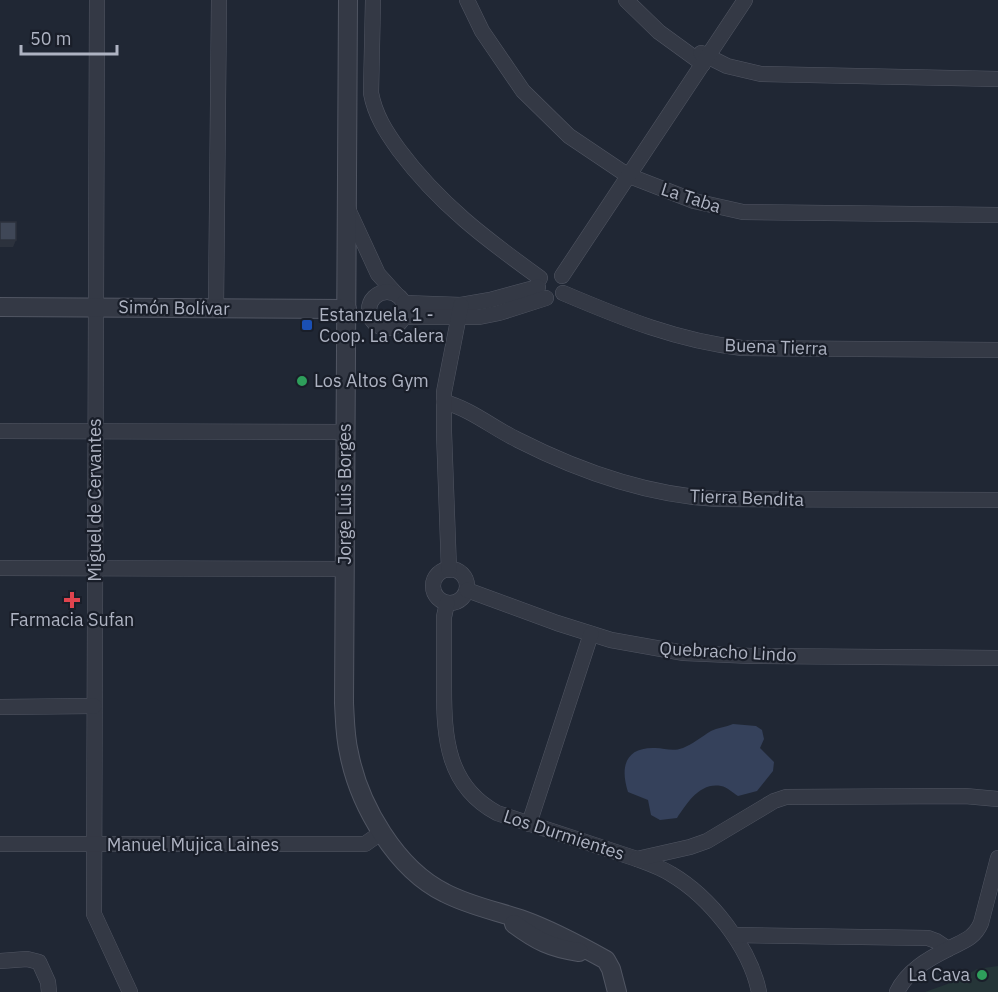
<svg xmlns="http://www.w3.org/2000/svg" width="998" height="992" font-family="'IBM Plex Sans',sans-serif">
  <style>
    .green { fill: #253538 }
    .water { fill: #35415b }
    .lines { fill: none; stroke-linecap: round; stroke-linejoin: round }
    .minor-casing { stroke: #515663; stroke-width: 16 }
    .tertiary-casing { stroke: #515663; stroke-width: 20 }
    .minor { stroke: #343945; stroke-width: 15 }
    .tertiary { stroke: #343945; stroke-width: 18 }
    .shaded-wall { fill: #2c323d }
    .building { fill: #3f4757; stroke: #2c323d; stroke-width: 1.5 }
    .transit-dot { fill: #1a4fb4; stroke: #191e29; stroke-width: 2 }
    .leisure-dot { fill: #2e9e5b; stroke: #191e29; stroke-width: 2 }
    .health-dot { fill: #e0444e; stroke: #191e29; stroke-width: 2 }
    .labels { text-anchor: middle; stroke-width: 4.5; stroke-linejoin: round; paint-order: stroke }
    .street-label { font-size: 18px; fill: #aeb3c2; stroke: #191e29 }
    .poi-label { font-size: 18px; fill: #aeb3c2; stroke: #191e29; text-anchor: start }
  </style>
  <rect width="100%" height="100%" fill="#202734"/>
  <!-- green -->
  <path class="green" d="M998,966V992H925L956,981L977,969Z"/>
  <!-- water -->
  <path class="water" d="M733,724L756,726L762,730L764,739L760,748L774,762L773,771L757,791L738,796C733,793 727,787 721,786C700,782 687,803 677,818L660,820L651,815L648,800L628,792C620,767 625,747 655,748C665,748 672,752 683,748C693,744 701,737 711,731C717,728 726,727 733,724Z"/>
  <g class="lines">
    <!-- minor casing -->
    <g class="minor-casing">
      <g id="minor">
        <path d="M97,0L94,914L130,992"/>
        <path d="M373,0L371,93C375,115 386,132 399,150C439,204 486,239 540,278"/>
        <path d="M467,0L482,31L523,91L569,136L627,175L694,201L743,212L998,215"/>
        <path d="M626,0L659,32L703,64"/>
        <path d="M701,53L727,66L761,74L998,79"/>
        <path d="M348,209L378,274L396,294"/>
        <path d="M562,276L745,0"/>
        <circle cx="387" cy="310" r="18"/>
        <path d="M563,293C622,318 678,341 742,348L998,350"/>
        <path d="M404,303L461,305L490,300L538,287"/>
        <path d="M216,309L219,0"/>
        <path d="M404,317H479L499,313L546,298"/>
        <path d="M444,402C471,409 493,428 518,440C579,471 648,495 717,499L998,500"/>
        <path d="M0,431L345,432"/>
        <path d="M0,568L345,569"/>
        <circle cx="450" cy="586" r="17"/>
        <path d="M449,570L444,432V392L461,305"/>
        <path d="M467,590L557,623L611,640L684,653L752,656L998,658"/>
        <path d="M447,603L444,617C444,640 444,664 444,687C444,738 447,786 497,813L637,859C648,863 660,867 671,874C710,897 750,947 759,992"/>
        <path d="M0,707L94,706"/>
        <path d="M529,824L591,634"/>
        <path d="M0,844H365L382,832"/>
        <path d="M637,859L690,847L707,841L774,801L786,797L965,796L998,799"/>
        <path d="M734,935L928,938L936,941L948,949"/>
        <path d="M0,961L27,959L39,962L48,982L49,992"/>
        <path d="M897,992C907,971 928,959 948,949C963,941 974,939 981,923L998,858"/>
      </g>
    </g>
    <!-- tertiary casing -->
    <g class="tertiary-casing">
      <g id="tertiary">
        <path d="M348,0L344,703C345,720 345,737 349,753C359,805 396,869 445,893C470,906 497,911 523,920C551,930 579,945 606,960L611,969L617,992"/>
        <path d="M0,307L347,309"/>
        <path d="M514,924C537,941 551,948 579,952"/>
      </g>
    </g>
    <!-- minor -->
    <use href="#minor" class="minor"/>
    <!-- tertiary -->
    <use href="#tertiary" class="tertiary"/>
  </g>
  <!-- shaded-wall -->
  <path class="shaded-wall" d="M0,240H16L13,247H0Z"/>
  <!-- building -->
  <rect class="building" x="0" y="222" width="16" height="18"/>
  <!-- markers -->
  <rect class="transit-dot" x="301" y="319" width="12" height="12" rx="3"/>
  <g class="leisure-dot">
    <circle cx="302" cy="381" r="6"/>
    <circle cx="982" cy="975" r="6"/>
  </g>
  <path class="health-dot" d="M69 591h6v6h6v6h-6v6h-6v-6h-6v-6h6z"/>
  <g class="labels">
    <!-- street labels -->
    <g class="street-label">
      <text transform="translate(691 198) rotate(18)" y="6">La Taba</text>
      <text transform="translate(174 308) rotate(1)" y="6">Simón Bolívar</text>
      <text transform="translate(776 347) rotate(2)" y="6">Buena Tierra</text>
      <text transform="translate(345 494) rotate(-90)" y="6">Jorge Luis Borges</text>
      <text transform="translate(747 498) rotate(2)" y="6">Tierra Bendita</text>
      <text transform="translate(95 500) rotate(-90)" y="6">Miguel de Cervantes</text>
      <text transform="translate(728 652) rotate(3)" y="6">Quebracho Lindo</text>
      <text transform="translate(564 835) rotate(18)" y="6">Los Durmientes</text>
      <text x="193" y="851">Manuel Mujica Laines</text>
    </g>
    <!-- poi labels -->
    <g class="poi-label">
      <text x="319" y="321">Estanzuela 1 -<tspan x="319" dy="21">Coop. La Calera</tspan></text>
      <text x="314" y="387">Los Altos Gym</text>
      <text x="72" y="626" text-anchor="middle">Farmacia Sufan</text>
      <text x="970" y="981" text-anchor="end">La Cava</text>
    </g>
  </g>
  <!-- scale -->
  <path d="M21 45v9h96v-9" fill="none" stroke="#aeb3c2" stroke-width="3"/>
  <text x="30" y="45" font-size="18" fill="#aeb3c2" stroke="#191e29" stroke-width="4.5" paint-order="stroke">50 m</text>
</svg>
